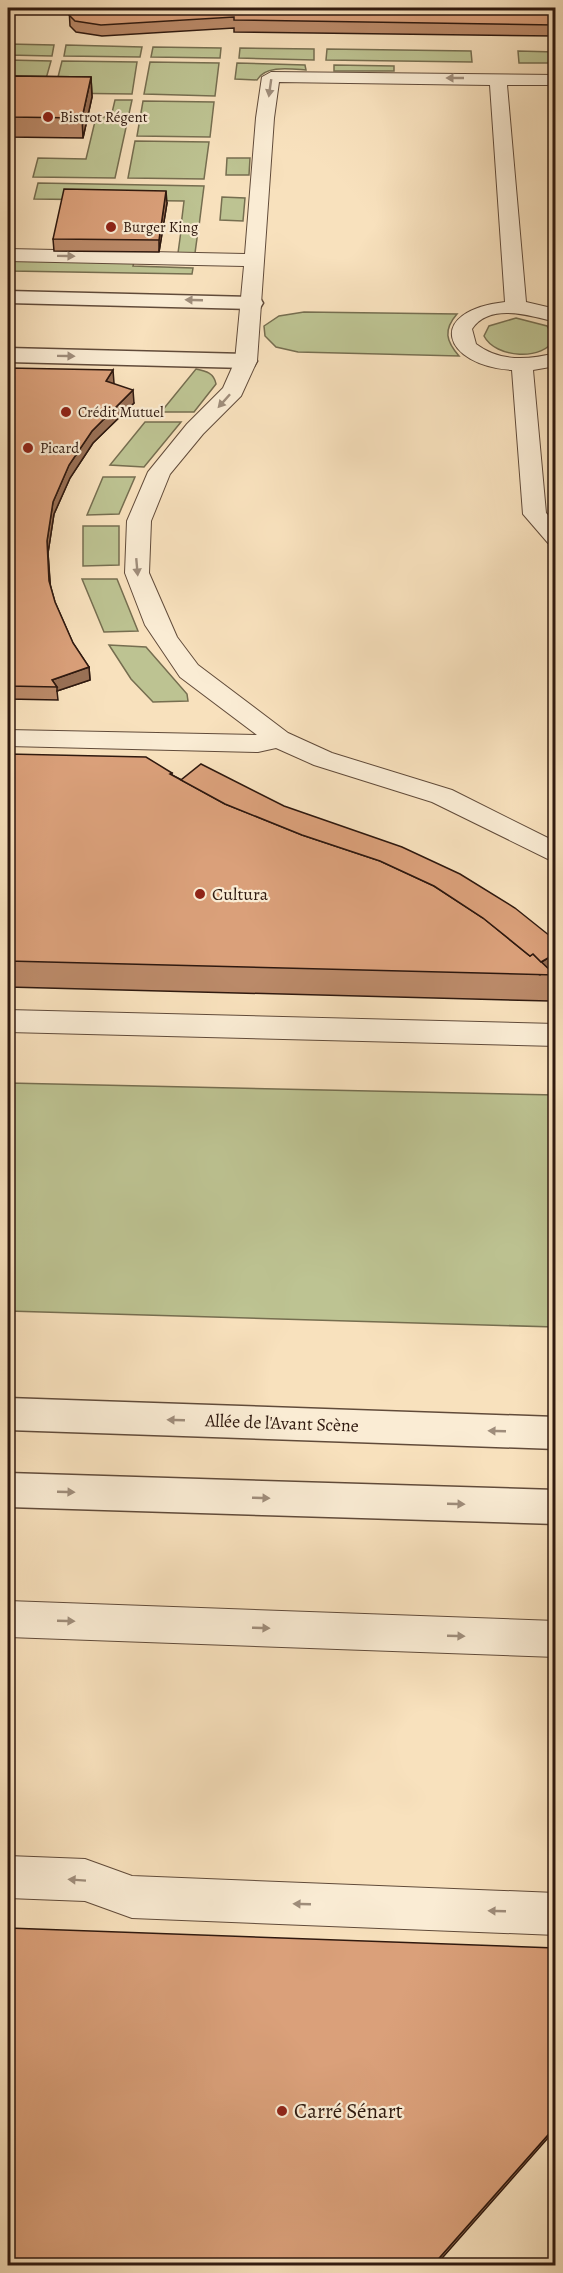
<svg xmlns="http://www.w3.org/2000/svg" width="563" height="2273" font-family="Alegreya,serif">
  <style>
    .green { fill: #bdc392; stroke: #766e50; stroke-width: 1.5 }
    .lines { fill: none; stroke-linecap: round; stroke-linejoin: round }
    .service-casing { stroke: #614b3a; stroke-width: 2 }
    .minor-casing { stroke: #614b3a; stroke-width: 3 }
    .tertiary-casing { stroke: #614b3a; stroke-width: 3 }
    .service { fill: #faecd4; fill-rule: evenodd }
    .minor { fill: #faecd4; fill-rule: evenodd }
    .tertiary { fill: #faecd4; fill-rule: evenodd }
    .wall { fill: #bb8a69; stroke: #2f190f; stroke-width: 1.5 }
    .shaded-wall { fill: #997055; stroke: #2f190f; stroke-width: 1.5 }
    .building { fill: #daa07a; stroke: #2f190f; stroke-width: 1.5 }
    .oneway { fill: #9f8d7b }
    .poi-dot { fill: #8f2418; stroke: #faecd4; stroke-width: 2 }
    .labels { text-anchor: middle; stroke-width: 4.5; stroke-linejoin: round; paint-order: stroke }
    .far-poi-label { font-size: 15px; fill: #2f190f; stroke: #faecd4; text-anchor: start }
    .poi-label { font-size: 18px; fill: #2f190f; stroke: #faecd4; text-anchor: start }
    .street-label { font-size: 18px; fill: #2f190f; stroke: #faecd4 }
    .near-poi-label { font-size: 21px; fill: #2f190f; stroke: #faecd4; text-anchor: start }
  </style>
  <rect width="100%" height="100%" fill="#f8e1bd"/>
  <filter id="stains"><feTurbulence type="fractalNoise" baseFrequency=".00333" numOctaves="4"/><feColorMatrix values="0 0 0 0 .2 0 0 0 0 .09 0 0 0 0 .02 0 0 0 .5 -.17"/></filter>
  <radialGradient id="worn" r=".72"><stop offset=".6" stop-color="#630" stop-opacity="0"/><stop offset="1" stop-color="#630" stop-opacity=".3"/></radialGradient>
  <!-- green -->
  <g class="green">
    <path d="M8,44L54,45L52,56L8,55Z"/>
    <path d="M66,45L142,47L140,57L64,56Z"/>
    <path d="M153,47L221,48L220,58L151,57Z"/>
    <path d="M240,48L314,49V60L239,58Z"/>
    <path d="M327,49L471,51L472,62L326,60Z"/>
    <path d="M518,51L555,52V63H519Z"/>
    <path d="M8,60L51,61L42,93L8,92Z"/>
    <path d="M62,61L137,62L132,94L54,93Z"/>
    <path d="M150,62L219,63L215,96L144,94Z"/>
    <path d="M237,63L305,65L306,70C291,69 265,65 257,80L235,79Z"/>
    <path d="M334,65L394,66V71H334Z"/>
    <path d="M115,100H132L115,178L33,177L38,158L86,159L96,117H111Z"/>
    <path d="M143,101L214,102L210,137L137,136Z"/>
    <path d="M135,141L209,142L204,179L128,178Z"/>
    <path d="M227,158H250L249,175H226Z"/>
    <path d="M38,183L204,186L199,226H181L184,201L34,199Z"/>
    <path d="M222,197L245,198L243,221L220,220Z"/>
    <path d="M181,231H198L195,253H178Z"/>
    <path d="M12,259L134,262L133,266L193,268L192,274L10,271Z"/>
    <path d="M304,312L457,314C443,330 446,341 459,356L298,352L276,347L265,336L264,326L279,316Z"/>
    <path d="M516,318L547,326L555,338C544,362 495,358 484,336L489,326Z"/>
    <path d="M196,369C206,371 214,373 216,384L194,412H161Z"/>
    <path d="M145,422H181L144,467L110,465Z"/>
    <path d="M103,477H135L119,514L87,515Z"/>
    <path d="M83,526H119V565L83,566Z"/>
    <path d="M82,579H117L138,631L104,632Z"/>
    <path d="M109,645L146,647L187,694L188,701L153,702L131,679Z"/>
    <path d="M8,1083L555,1095V1327L8,1311Z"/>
  </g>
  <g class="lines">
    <!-- service casing -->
    <g class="service-casing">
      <g id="service">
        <path d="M271,72L556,75V85H507L526,302L556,309V322C531,316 490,302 472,329L476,344C500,362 528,360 556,353V366L533,370L546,513L556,523V545L548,543L523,514L512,370C442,365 425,311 505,302L490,85L279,82L274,118L257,361L241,396L203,434L170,474L151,521L149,573L177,637L198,665L288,733L332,753L452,790L556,842V863L432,802L314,765L276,748L258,752L8,746V730L257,735L180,677L145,625L125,573L127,521L148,472L187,424L223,388L235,361L244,266L8,261V249L245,254L256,118L262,77Z"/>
        <path d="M8,1010L556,1024V1046L8,1032Z"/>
        <path d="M8,1601L556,1621V1657L8,1637Z"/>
        <path d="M8,1856L85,1859L132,1876L556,1893V1935L132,1918L85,1901L8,1898Z"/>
      </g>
    </g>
    <!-- minor casing -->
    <g class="minor-casing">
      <g id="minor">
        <path d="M8,291L252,297L260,298L263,303L260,308L252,309L8,303Z"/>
        <path d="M8,348L246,354L254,356L257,361L254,366L246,368L8,362Z"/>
      </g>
    </g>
    <!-- tertiary casing -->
    <g class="tertiary-casing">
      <g id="tertiary">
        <path d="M8,1398L556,1417V1449L8,1430Z"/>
        <path d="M8,1473L556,1490V1524L8,1507Z"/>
      </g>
    </g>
    <!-- service -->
    <use href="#service" class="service"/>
    <!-- minor -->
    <use href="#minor" class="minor"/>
    <!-- tertiary -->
    <use href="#tertiary" class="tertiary"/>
  </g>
  <!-- wall -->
  <g class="wall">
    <path d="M69,8H555V36L234,32V28L102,36L76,32L70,26Z"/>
    <path d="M8,76L91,77L92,97L83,138L8,137Z"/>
    <path d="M167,203L159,252L54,251L53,239Z"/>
    <path d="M8,368L114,383H113L134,403L93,443L70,478L54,514L48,553L50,584L55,602L73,643L89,667L90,680L57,691L58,700L8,699Z"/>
    <path d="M8,754L172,773V775L549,969L555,975L550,1001L8,987Z"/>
  </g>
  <!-- shaded-wall -->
  <g class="shaded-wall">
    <path d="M91,77L92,97L83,138L82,118Z"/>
    <path d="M166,191L167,203L159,252V240Z"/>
    <path d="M113,370L114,383L107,393L106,381Z"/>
    <path d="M133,390L134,403L93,443L70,478L54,514L48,553L51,594L47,541L53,502L69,465L92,431Z"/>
    <path d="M89,667L90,680L57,691V687L52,680Z"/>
    <path d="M555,954V965L540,975L528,970Z"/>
    <path d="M555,2127V2130L436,2265H433Z"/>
  </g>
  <!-- building -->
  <g class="building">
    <path d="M69,8H555V25L234,20V17L101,25L75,21L69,15Z"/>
    <path d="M8,76L91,77L82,118L8,117Z"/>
    <path d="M64,189L166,191L159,240L53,239Z"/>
    <path d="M8,368L113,370L106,381L133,390L92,431L69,465L53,502L47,541L49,581L55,602L73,643L89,667L52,680L57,687L8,686Z"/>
    <path d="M8,754L146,757L172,773L170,774L225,804L302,835L380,861L434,886L483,918L530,956L533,954L555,975L8,961Z"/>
    <path d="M201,764L284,806L402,847L460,874L515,908L555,940V954L541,962L533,954L530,956L483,918L434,886L380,861L302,835L225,804L181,780Z"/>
    <path d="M8,1928L555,1948V2127L433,2265H8Z"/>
  </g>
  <!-- one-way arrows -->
  <defs><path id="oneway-solid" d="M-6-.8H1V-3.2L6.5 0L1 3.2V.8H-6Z" transform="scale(1.5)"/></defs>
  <g class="oneway">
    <use href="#oneway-solid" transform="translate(455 78) rotate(-180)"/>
    <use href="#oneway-solid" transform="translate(270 88) rotate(98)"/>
    <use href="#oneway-solid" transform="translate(66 256) rotate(1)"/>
    <use href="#oneway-solid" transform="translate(194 300) rotate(-178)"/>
    <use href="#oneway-solid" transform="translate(66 356) rotate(1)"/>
    <use href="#oneway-solid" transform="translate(224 401) rotate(132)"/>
    <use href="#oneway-solid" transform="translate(137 567) rotate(85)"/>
    <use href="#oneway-solid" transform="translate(176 1420) rotate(-178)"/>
    <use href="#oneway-solid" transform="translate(497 1431) rotate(-178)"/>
    <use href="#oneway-solid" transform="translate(66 1492) rotate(2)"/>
    <use href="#oneway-solid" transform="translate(261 1498) rotate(2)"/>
    <use href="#oneway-solid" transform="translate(456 1504) rotate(2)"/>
    <use href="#oneway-solid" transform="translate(66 1621) rotate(2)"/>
    <use href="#oneway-solid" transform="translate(261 1628) rotate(2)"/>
    <use href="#oneway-solid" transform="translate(456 1636) rotate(2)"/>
    <use href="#oneway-solid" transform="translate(77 1880) rotate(-176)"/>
    <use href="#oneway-solid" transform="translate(302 1904) rotate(-178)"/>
    <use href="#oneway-solid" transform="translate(497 1911) rotate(-178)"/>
  </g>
  <!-- markers -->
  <g class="poi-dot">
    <circle cx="48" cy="117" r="6"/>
    <circle cx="111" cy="227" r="6"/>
    <circle cx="66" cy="412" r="6"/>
    <circle cx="28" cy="448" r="6"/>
    <circle cx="200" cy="894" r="6"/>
    <circle cx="282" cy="2111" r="6"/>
  </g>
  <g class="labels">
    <!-- far-poi labels -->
    <g class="far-poi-label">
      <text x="60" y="122">Bistrot Régent</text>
      <text x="123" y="232">Burger King</text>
      <text x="78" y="417">Crédit Mutuel</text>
      <text x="40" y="453">Picard</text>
    </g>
    <!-- poi labels -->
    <g class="poi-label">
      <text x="212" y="900">Cultura</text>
    </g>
    <!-- street labels -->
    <g class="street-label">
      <text transform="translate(282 1423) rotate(2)" y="6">Allée de l'Avant Scène</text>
    </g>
    <!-- near-poi labels -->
    <g class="near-poi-label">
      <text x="294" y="2118">Carré Sénart</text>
    </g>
  </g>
  <!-- margin -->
  <rect width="563" height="2273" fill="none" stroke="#f8e1bd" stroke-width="30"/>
  <rect x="9" y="9" width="545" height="2255" fill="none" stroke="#2f190f" stroke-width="3"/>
  <rect x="15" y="15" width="533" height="2243" fill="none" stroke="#2f190f" stroke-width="1.5"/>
  <rect width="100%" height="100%" filter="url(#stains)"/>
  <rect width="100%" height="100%" fill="url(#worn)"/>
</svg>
